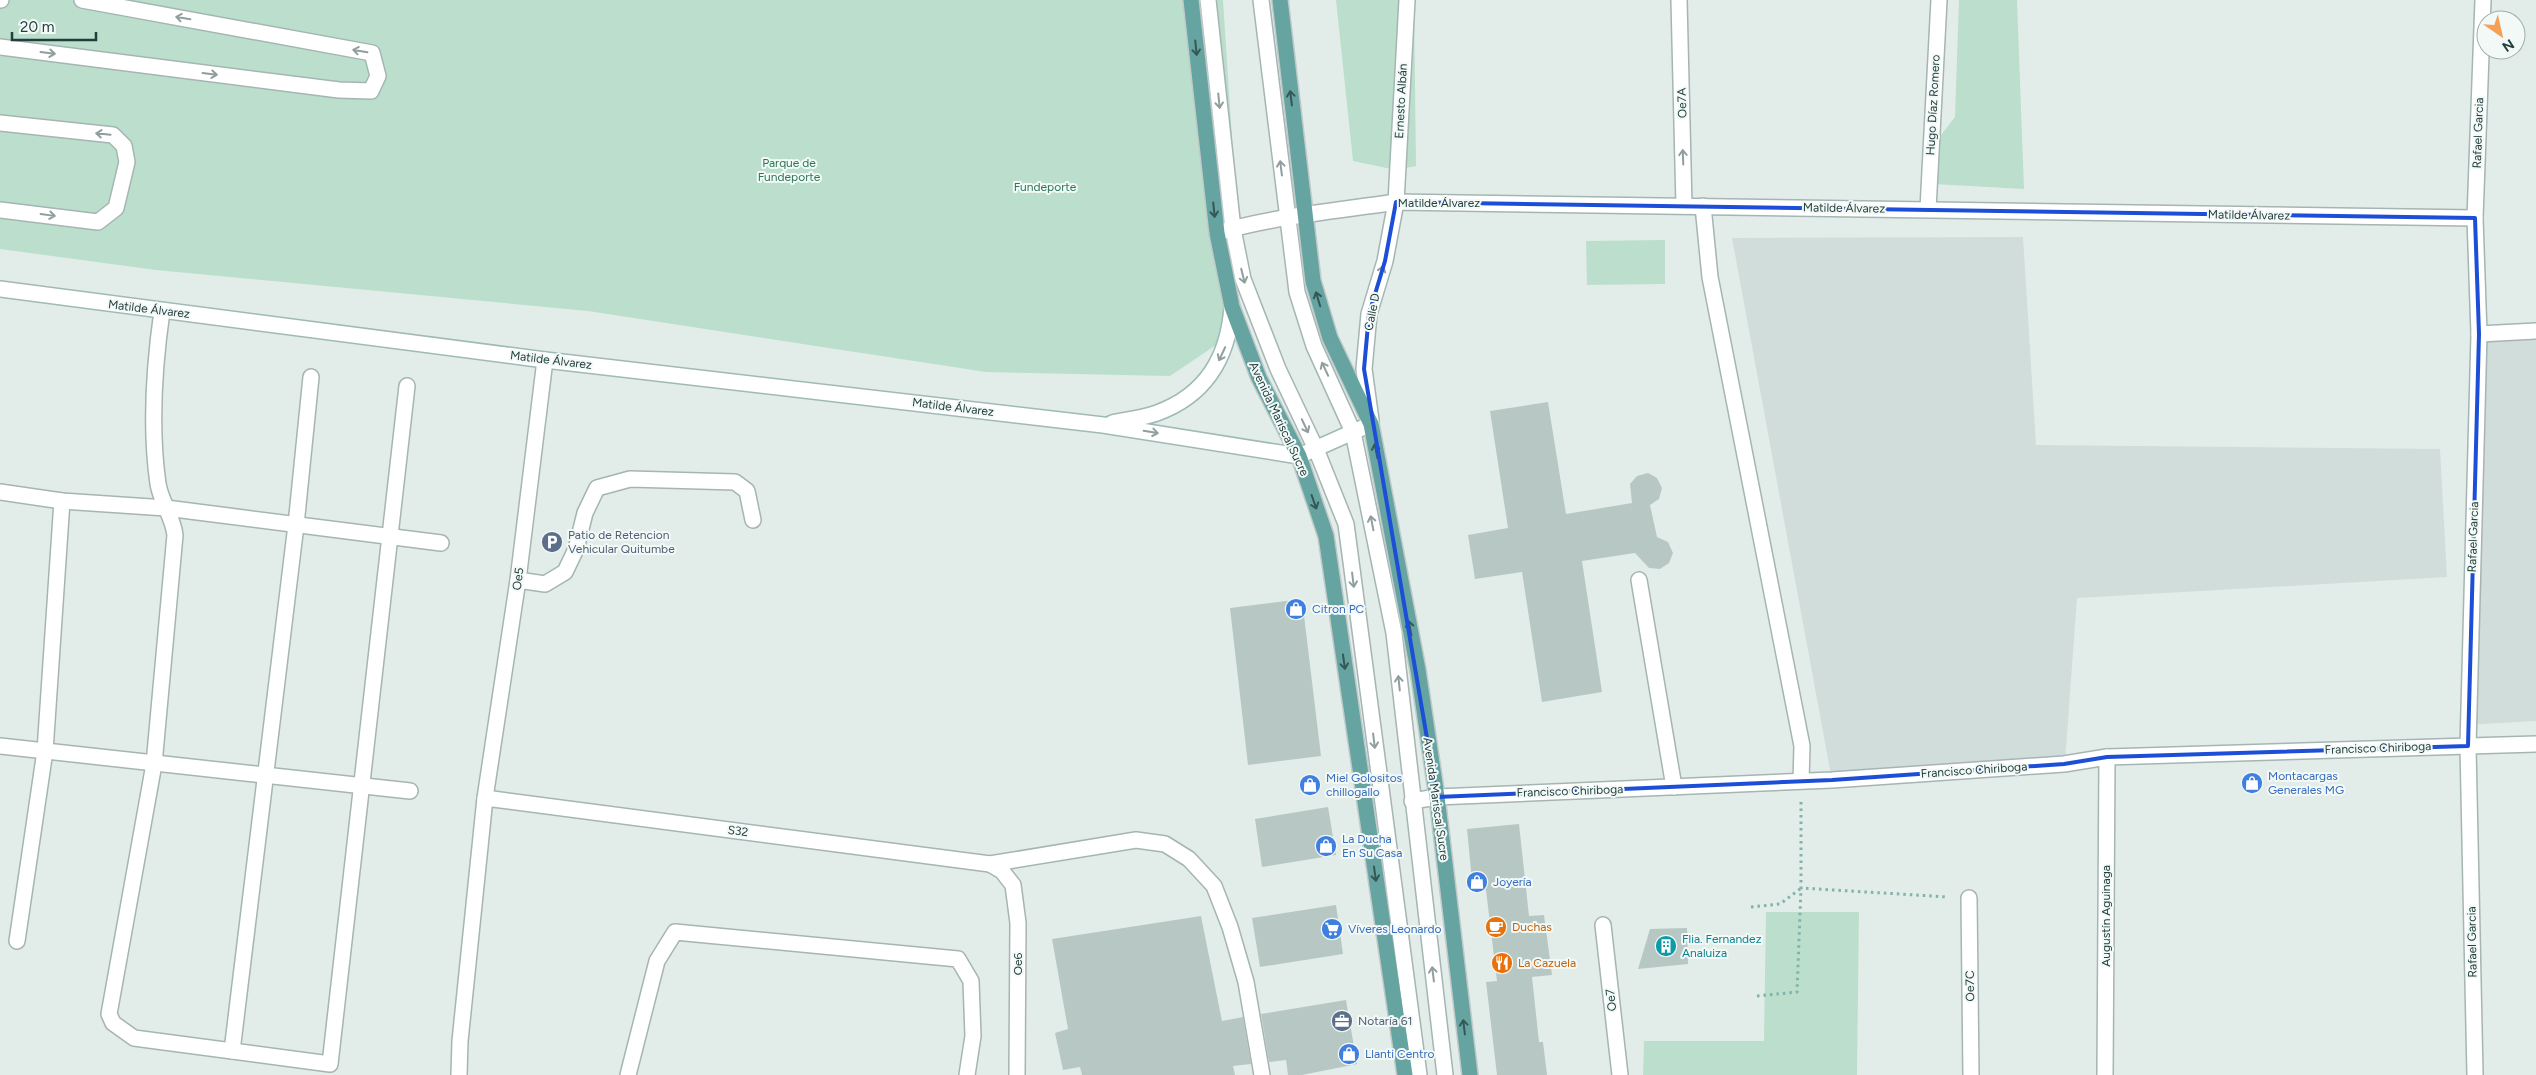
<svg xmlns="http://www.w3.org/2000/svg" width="2536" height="1075" font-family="Figtree,sans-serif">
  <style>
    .built { fill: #d0ddda }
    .green { fill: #bbdfcc }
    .building { fill: #b7c8c4 }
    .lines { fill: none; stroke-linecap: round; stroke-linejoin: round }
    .lane-casing { stroke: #a5b5b3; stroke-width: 18 }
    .street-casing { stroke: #a5b5b3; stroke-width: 18 }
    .secondary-casing { stroke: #a0b9b5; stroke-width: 18 }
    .primary-casing { stroke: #c1c9c9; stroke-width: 18 }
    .path { stroke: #82b2ac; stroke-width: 3; stroke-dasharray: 2.5 4; stroke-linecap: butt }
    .lane { stroke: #fff; stroke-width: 15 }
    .street { stroke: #fff; stroke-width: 15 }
    .secondary { stroke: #fff; stroke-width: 15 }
    .primary { stroke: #65a4a1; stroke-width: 15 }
    .oneway { stroke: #909f9e }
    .oneway2 { stroke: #335856 }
    .marked { fill: none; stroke: #1d4ed8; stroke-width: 4; stroke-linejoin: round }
    .labels { text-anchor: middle; stroke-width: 4; stroke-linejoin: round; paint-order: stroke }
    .street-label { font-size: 12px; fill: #223f3d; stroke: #f3f9f7 }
    .park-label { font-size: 12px; fill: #2a7758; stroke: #f3f9f7 }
    .service-label { font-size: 12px; fill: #4e5e75; stroke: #f3f9f7; text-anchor: start }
    .shop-label { font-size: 12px; fill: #366cbe; stroke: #f3f9f7; text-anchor: start }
    .food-label { font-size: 12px; fill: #c56008; stroke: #f3f9f7; text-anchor: start }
    .culture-label { font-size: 12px; fill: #0d838f; stroke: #f3f9f7; text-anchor: start }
  </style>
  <rect width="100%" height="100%" fill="#e2edea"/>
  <!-- built -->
  <g class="built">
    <path d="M2023,237L2036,445L2440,449L2447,577L2077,598L2065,761L1831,775L1732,238Z"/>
    <path d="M2536,340V721L2465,725L2471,342Z"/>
  </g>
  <!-- green -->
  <g class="green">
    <path d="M0,0H1223L1234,169L1230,289L1216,345L1170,376L986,372L588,311L156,270L0,249Z"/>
    <path d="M1336,0H1414L1416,166L1396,170L1353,161Z"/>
    <path d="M1959,0H2017L2024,189L1933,184L1935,143L1955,117Z"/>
    <path d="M1665,240V284L1587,285L1586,241Z"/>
    <path d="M1766,912H1859L1857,1075H1643L1644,1041H1764Z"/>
  </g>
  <!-- building -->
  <g class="building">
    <path d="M1548,402L1566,514L1632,503L1630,484L1637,476L1648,473L1657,478L1662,488L1659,499L1650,505L1657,537L1668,542L1673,553L1669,563L1660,569L1649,568L1635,553L1582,561L1602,692L1542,702L1522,572L1475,579L1468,535L1508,528L1490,411Z"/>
    <path d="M1302,599L1321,756L1248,765L1230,608Z"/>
    <path d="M1328,807L1336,855L1262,867L1255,819Z"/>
    <path d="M1519,824L1529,916L1544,915L1552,975L1532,977L1539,1042H1543L1547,1075H1497L1486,982L1497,981L1486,890L1473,891L1467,829Z"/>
    <path d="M1336,905L1343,954L1260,967L1252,918Z"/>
    <path d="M1201,916L1222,1021L1243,1017L1251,1064L1233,1066L1235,1075H1082L1080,1067L1063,1070L1055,1033L1068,1029L1052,939Z"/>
    <path d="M1687,928L1688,964L1638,969L1650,929Z"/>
    <path d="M1346,1000L1357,1064L1302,1075H1288L1286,1060L1269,1062L1261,1014Z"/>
  </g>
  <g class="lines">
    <!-- lane casing -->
    <g class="lane-casing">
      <g id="lane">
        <path d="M0,0H1"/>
        <path d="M1208,0L1233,229L1243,279L1278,369L1316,449L1346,524L1419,1075"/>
        <path d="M1261,0L1297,292L1314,346L1353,432L1394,633L1445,1075"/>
        <path d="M0,47L339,90L371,91L378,76L372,53L82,0"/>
        <path d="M0,123L113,135L124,146L127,162L116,208L98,222L0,210"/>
        <path d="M1703,206L1710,277L1802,746L1801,781"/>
        <path d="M162,311C154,367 150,428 158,484C161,502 173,517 175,535L154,764L109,1014L113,1023L134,1038L330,1064L407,386"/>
        <path d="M0,492L62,501L166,508L441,543"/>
        <path d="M518,580L545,584L565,572L576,549L585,513L597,488L630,479L735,482L747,491L753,520"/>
        <path d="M0,746L410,791"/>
        <path d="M485,798L990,864L1136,840L1165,844L1189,859L1214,886L1230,927L1246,982L1262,1075"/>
        <path d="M1412,801L1437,797"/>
        <path d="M990,864L1002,871L1013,885L1018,923L1017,1075"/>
        <path d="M17,941L45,751L62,501"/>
        <path d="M232,1051L296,525L311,377"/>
        <path d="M459,1075L460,1041L485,798L518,580L545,360"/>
        <path d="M628,1075L657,961L675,932L958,959L971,981L973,1036L967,1075"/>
      </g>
    </g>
    <!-- street casing -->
    <g class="street-casing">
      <g id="street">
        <path d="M1679,0L1684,206"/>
        <path d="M1928,209L1939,0"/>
        <path d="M1217,233C1275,216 1336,211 1396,202L2475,218"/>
        <path d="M2479,334L2536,331"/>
        <path d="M1371,420L1364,369L1369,314L1385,261L1396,202L1407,0"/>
        <path d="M1639,580L1674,787"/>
        <path d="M1437,797L1832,780L2064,764L2107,757L2536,744"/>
        <path d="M1969,898L1971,1075"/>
        <path d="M1603,925L1620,1075"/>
        <path d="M2105,1075L2107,757"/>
        <path d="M2475,1075L2468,746L2479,334L2475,218L2483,0"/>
      </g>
    </g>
    <!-- secondary casing -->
    <g class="secondary-casing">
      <g id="secondary">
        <path d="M0,289L545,360L1103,425L1299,456L1371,424"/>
        <path d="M1112,423C1126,420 1143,418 1157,413C1206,395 1228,358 1232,307"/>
      </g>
    </g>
    <!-- primary casing -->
    <g class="primary-casing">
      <g id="primary">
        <path d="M1191,0L1217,233L1232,307L1259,378L1299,456L1326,536L1405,1075"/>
        <path d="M1280,0L1313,281L1330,338L1371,424L1418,670L1437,797L1470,1075"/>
      </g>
    </g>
    <!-- path -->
    <g class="path">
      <path d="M1801,802V888L1948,897"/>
      <path d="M1751,907L1780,904L1800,889"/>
      <path d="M1757,996L1797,992L1801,888"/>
    </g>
    <!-- lane -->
    <use href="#lane" class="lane"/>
    <!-- street -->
    <use href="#street" class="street"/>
    <!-- secondary -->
    <use href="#secondary" class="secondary"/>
    <!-- primary -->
    <use href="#primary" class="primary"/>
  </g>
  <!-- one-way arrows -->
  <defs><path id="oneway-shaft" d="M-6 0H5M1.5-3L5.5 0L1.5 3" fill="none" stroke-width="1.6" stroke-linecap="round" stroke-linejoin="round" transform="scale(1.25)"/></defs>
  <g class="oneway">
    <use href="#oneway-shaft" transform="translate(183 18) rotate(-170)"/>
    <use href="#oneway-shaft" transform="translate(360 51) rotate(-170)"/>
    <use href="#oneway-shaft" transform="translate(48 53) rotate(7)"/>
    <use href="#oneway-shaft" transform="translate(210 74) rotate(7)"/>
    <use href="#oneway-shaft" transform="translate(1219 101) rotate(84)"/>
    <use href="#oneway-shaft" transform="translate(103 134) rotate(-174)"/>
    <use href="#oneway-shaft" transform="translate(1683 157) rotate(-92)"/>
    <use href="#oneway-shaft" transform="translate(1281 168) rotate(-97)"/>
    <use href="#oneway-shaft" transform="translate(48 215) rotate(8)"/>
    <use href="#oneway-shaft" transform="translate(1381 273) rotate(-73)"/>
    <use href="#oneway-shaft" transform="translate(1243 276) rotate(76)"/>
    <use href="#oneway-shaft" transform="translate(1222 354) rotate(115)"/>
    <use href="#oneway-shaft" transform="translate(1325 369) rotate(-115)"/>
    <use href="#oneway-shaft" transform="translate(1305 426) rotate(65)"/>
    <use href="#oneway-shaft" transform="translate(1151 432) rotate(9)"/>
    <use href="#oneway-shaft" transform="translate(1372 523) rotate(-101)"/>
    <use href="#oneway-shaft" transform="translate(1353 580) rotate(83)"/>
    <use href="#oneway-shaft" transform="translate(1399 683) rotate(-96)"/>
    <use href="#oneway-shaft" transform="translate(1374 741) rotate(83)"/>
    <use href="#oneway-shaft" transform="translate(1433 974) rotate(-97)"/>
  </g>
  <g class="oneway2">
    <use href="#oneway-shaft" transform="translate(1196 48) rotate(84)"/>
    <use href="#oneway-shaft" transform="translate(1291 98) rotate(-97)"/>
    <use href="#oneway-shaft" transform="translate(1214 210) rotate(84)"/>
    <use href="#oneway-shaft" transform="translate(1318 299) rotate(-107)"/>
    <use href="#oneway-shaft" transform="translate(1376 451) rotate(-101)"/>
    <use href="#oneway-shaft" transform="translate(1314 502) rotate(71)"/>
    <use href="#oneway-shaft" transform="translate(1410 628) rotate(-101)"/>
    <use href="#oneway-shaft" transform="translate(1344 662) rotate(82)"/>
    <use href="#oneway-shaft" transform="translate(1375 874) rotate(82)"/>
    <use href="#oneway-shaft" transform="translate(1464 1027) rotate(-97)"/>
  </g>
  <!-- marked area -->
  <path class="marked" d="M1396,202L2475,218L2479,334L2468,746L2107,757L2064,764L1832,780L1437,797L1364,369L1369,314L1385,261Z"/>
  <!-- icons -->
  <defs>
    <g id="parking-disc" transform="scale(1.125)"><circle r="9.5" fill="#5c6f8a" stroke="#f3f9f7"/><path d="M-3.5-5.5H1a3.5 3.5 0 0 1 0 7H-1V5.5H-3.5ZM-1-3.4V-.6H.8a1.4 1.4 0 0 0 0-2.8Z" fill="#fff"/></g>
    <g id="shop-disc" transform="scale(1.125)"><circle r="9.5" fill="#3f7fe0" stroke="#f3f9f7"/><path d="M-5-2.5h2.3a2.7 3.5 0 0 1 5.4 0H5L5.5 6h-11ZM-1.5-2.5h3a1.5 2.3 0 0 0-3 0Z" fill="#fff"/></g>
    <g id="cafe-disc" transform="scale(1.125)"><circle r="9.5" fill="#e8710a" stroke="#f3f9f7"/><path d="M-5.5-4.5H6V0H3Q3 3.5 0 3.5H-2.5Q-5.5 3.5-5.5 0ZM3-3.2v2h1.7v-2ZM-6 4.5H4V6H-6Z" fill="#fff"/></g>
    <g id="supermarket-disc" transform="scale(1.125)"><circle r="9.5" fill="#3f7fe0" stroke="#f3f9f7"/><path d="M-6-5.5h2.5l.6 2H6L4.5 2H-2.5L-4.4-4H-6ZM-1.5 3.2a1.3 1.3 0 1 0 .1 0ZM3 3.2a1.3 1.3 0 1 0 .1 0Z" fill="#fff"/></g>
    <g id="building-disc" transform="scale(1.125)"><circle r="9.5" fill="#0f9aa8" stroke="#f3f9f7"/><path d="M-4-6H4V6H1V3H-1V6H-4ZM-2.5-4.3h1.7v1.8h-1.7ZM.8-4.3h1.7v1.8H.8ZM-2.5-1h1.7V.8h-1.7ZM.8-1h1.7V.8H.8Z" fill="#fff"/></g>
    <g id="restaurant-disc" transform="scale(1.125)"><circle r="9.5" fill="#e8710a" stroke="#f3f9f7"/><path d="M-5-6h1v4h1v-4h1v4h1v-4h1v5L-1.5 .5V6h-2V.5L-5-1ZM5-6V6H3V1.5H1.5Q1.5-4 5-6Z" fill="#fff"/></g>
    <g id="office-disc" transform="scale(1.125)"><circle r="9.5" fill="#5c6f8a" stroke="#f3f9f7"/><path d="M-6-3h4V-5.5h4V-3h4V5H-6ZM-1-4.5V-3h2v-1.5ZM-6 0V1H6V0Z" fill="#fff"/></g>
  </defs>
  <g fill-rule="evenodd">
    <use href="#parking-disc" x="552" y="542"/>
    <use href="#shop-disc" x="1296" y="609"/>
    <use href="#shop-disc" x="2252" y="783"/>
    <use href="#shop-disc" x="1310" y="785"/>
    <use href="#shop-disc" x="1326" y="846"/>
    <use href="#shop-disc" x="1477" y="882"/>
    <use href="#cafe-disc" x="1496" y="927"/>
    <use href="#supermarket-disc" x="1332" y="929"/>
    <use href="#building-disc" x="1666" y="946"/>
    <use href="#restaurant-disc" x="1502" y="963"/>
    <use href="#office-disc" x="1342" y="1021"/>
    <use href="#shop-disc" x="1349" y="1054"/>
  </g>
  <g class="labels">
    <!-- street labels -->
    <g class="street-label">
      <text transform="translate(1401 101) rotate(-87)" y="4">Ernesto Albán</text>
      <text transform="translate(1682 103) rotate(-92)" y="4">Oe7A</text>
      <text transform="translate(1933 105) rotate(-87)" y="4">Hugo Díaz Romero</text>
      <text transform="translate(2478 133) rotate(-88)" y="4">Rafael Garcia</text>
      <text x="1439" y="207">Matilde Álvarez</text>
      <text transform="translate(1844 208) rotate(1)" y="4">Matilde Álvarez</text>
      <text transform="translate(2249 215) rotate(1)" y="4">Matilde Álvarez</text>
      <text transform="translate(149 309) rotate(7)" y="4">Matilde Álvarez</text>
      <text transform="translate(1372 312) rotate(-79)" y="4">Calle D</text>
      <text transform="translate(551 360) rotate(7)" y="4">Matilde Álvarez</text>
      <text transform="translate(953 407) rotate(7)" y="4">Matilde Álvarez</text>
      <text transform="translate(1279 419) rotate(65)" y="4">Avenida Mariscal Sucre</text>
      <text transform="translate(2473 537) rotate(-88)" y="4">Rafael Garcia</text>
      <text transform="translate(518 579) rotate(-82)" y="4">Oe5</text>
      <text transform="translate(2378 748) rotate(-2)" y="4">Francisco Chiriboga</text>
      <text transform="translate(1974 770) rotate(-4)" y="4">Francisco Chiriboga</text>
      <text transform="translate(1570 791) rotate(-2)" y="4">Francisco Chiriboga</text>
      <text transform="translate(1436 799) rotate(82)" y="4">Avenida Mariscal Sucre</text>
      <text transform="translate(738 831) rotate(7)" y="4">S32</text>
      <text transform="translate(2106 916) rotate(-90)" y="4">Augustín Aguinaga</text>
      <text transform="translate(2472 942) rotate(-91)" y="4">Rafael Garcia</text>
      <text transform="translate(1018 964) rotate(-90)" y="4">Oe6</text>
      <text transform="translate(1970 986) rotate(-91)" y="4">Oe7C</text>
      <text transform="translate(1611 1000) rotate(-96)" y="4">Oe7</text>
    </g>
    <!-- park labels -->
    <g class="park-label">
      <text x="789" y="167">Parque de<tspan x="789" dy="14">Fundeporte</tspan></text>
      <text x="1045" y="191">Fundeporte</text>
    </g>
    <!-- service labels -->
    <g class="service-label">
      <text x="568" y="539">Patio de Retencion<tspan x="568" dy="14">Vehicular Quitumbe</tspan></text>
      <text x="1358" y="1025">Notaría 61</text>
    </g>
    <!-- shop labels -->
    <g class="shop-label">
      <text x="1312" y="613">Citron PC</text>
      <text x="2268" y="780">Montacargas<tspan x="2268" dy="14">Generales MG</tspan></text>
      <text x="1326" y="782">Miel Golositos<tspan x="1326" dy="14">chillogallo</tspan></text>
      <text x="1342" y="843">La Ducha<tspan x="1342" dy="14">En Su Casa</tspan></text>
      <text x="1493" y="886">Joyería</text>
      <text x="1348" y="933">Víveres Leonardo</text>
      <text x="1365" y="1058">Llanti Centro</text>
    </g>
    <!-- food labels -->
    <g class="food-label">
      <text x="1512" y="931">Duchas</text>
      <text x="1518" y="967">La Cazuela</text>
    </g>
    <!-- culture labels -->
    <g class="culture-label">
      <text x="1682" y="943">Flia. Fernandez<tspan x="1682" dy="14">Analuiza</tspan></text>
    </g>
  </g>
  <!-- north arrow -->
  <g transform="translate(2501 35) rotate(146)"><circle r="24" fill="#f3f9f7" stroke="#9fafad"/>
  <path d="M0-4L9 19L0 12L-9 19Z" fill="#f69f57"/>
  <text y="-8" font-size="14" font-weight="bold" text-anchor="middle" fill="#223f3d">N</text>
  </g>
  <!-- scale -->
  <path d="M12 32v8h84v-8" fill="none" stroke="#223f3d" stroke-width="2.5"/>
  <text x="20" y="32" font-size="15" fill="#223f3d" stroke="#f3f9f7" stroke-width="4" paint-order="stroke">20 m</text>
</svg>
